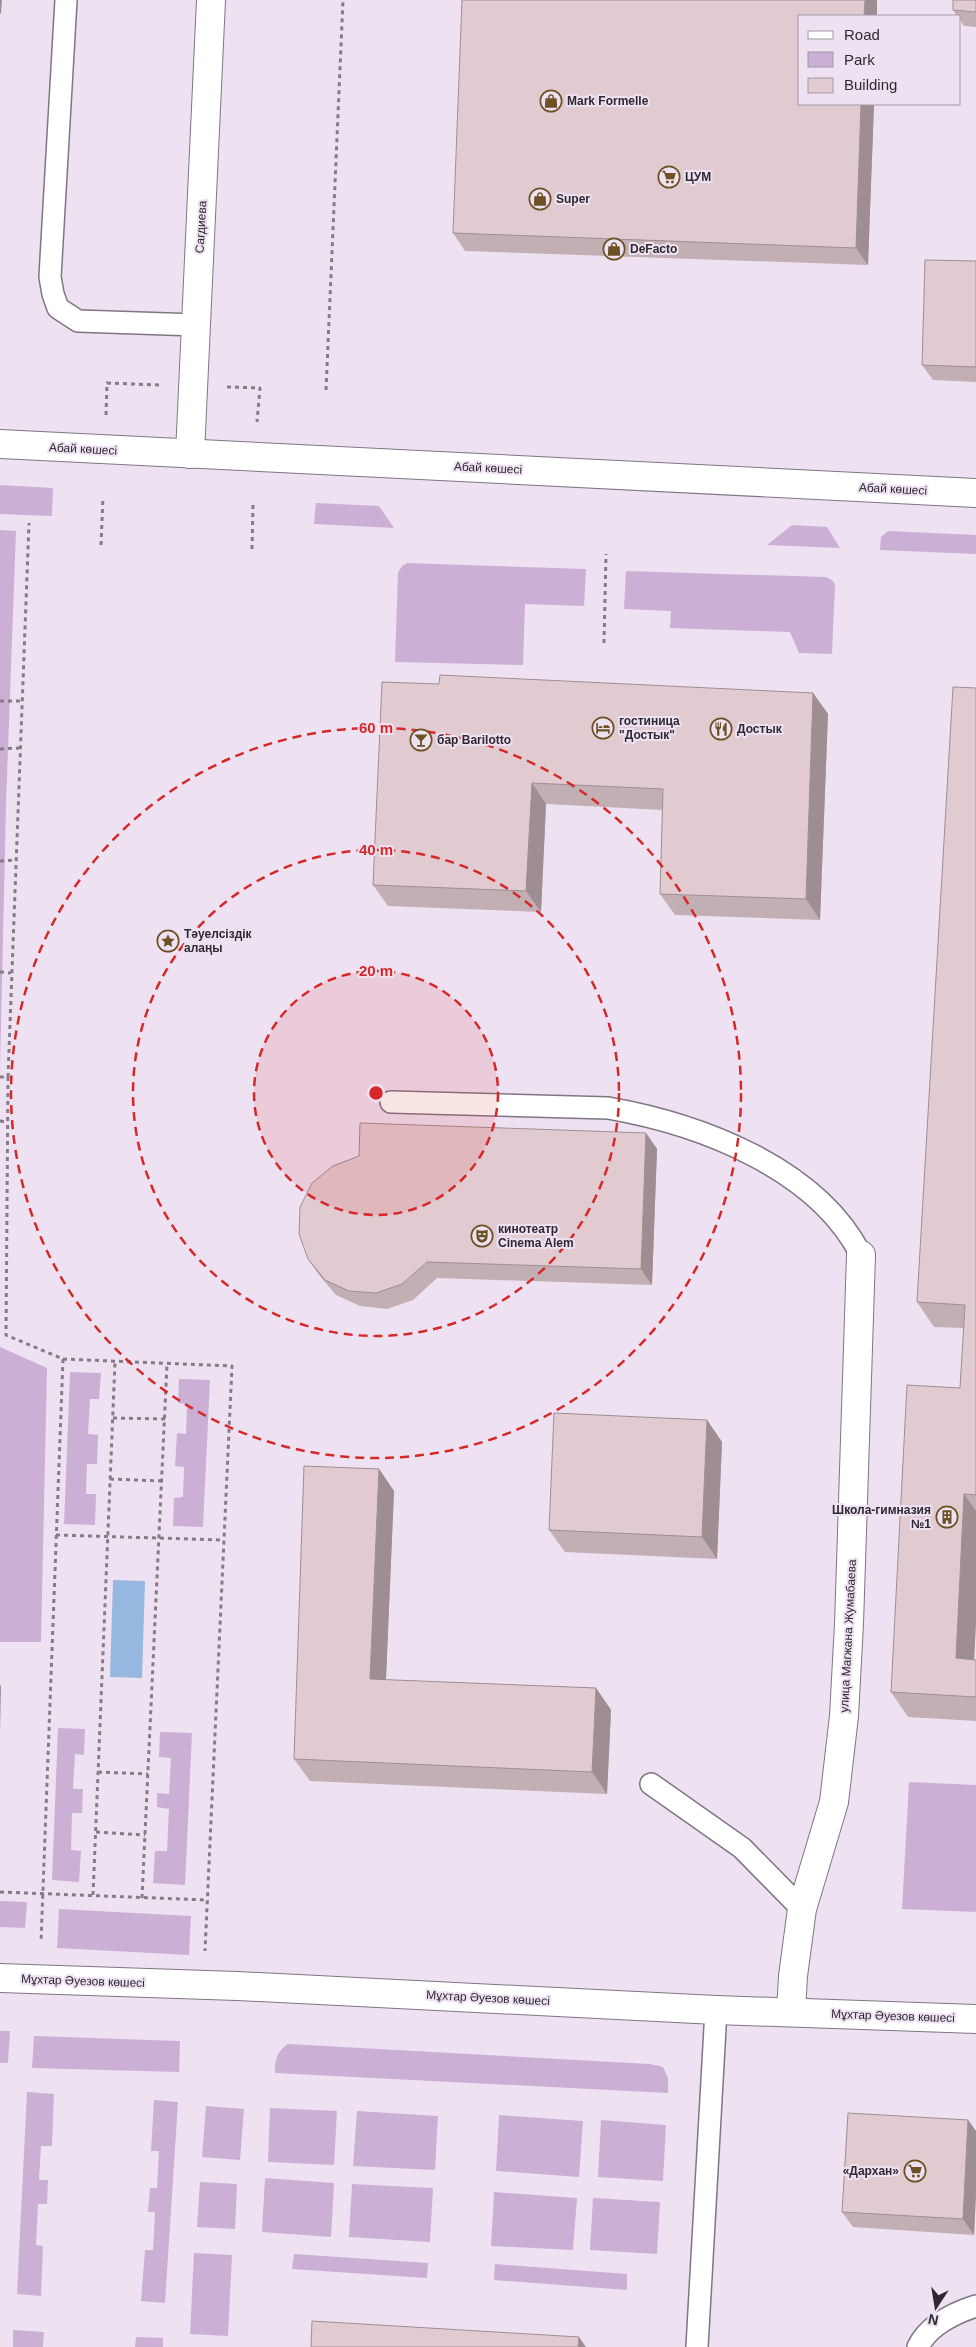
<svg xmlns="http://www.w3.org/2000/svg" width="976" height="2347" font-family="Helvetica,sans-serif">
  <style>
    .green { fill: #ccafd5 }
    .water { fill: #96b7e0 }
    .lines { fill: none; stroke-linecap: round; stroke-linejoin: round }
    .service-casing { stroke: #807583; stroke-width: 24 }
    .minor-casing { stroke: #807583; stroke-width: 30 }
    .tertiary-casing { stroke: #807583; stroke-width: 30 }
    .secondary-casing { stroke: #807583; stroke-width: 30 }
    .path { stroke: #857c87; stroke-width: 3; stroke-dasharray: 4 4; stroke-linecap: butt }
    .service { stroke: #fff; stroke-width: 21 }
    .minor { stroke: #fff; stroke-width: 28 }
    .tertiary { stroke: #fff; stroke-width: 28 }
    .secondary { stroke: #fff; stroke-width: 28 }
    .wall { fill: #c2afb4 }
    .shaded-wall { fill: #9e8e92 }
    .building { fill: #e1cbd1; stroke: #9e8e92 }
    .ring { fill: none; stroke: #d62828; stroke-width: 2.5; stroke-dasharray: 9 6 }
    .labels { text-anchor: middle; stroke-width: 4; stroke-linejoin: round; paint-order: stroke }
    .poi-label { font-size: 12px; font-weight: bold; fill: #2e292f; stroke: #eee2f2; text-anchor: start }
    .street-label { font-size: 12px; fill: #2e292f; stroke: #eee2f2 }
    .centre { fill: #d62828; stroke: #eee2f2; stroke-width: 2.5 }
    .ring-label { font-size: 15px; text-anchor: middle; font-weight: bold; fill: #d62828; stroke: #eee2f2; stroke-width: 4; stroke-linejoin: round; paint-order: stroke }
  </style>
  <rect width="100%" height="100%" fill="#eee2f2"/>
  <!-- green -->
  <g class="green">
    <path d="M0,485L53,488L52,516L0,514Z"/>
    <path d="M316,503L379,506L394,528L314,524Z"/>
    <path d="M792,525L827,527L840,548L767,545Z"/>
    <path d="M0,530L16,531L6,805L0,1069Z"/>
    <path d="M888,531L976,535V554L880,550L881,537Z"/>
    <path d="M407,563L586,569L584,606L525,604L523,665L395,662L398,573L402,566Z"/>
    <path d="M626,571L826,577L832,580L835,584L832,654L799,653L790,632L670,628L671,611L624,609Z"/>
    <path d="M0,1347L47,1368L41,1642H0Z"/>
    <path d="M70,1372L101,1373L99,1399H90L88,1434L98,1435L97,1464H87L86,1494H96L95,1525L64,1524Z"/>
    <path d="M179,1379L210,1380L203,1527L173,1526L174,1498L183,1497L184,1467L175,1466L177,1433L186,1434L187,1404L178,1403Z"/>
    <path d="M58,1728L85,1729L84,1755L75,1754L73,1789H83L82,1813H72L71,1850L81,1851L79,1882L52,1880Z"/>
    <path d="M160,1732L192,1733L185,1885L153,1883L155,1851H167L169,1809L157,1807V1793L169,1794L171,1758L159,1757Z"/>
    <path d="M909,1782L976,1785V1912L902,1909Z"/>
    <path d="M0,1901L27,1902L25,1928L0,1927Z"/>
    <path d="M59,1909L191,1916L189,1955L57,1948Z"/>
    <path d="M0,2031H10L8,2063H0Z"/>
    <path d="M34,2036L180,2041L179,2072L32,2068Z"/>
    <path d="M288,2044L650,2064L663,2067L668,2078V2093L275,2073C275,2060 276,2052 288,2044Z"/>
    <path d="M27,2092L54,2094L52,2146H41L39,2180H48L47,2204H38L36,2245L43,2246L41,2296L17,2294Z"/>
    <path d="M154,2100L178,2102L165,2303L141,2301L145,2250H153L155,2212H148L150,2188H157L159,2151H151Z"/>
    <path d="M206,2106L244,2109L240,2160L202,2157Z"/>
    <path d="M270,2108L337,2111L334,2165L268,2162Z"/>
    <path d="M357,2111L438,2116L435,2170L353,2166Z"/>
    <path d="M499,2115L583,2121L579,2177L496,2171Z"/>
    <path d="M601,2120L666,2125L663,2181L598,2177Z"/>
    <path d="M265,2178L334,2183L331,2237L262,2232Z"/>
    <path d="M200,2182L237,2184L235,2229L197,2227Z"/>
    <path d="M352,2184L433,2188L430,2242L349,2237Z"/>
    <path d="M494,2192L577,2198L573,2250L491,2246Z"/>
    <path d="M593,2198L660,2202L657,2254L590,2250Z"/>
    <path d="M194,2253L232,2255L228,2336L190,2334Z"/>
    <path d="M294,2254L428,2263L427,2278L292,2269Z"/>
    <path d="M495,2264L627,2274V2290L494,2280Z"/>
    <path d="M13,2330L44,2332L43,2347H13Z"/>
    <path d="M136,2337L163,2338V2347H135Z"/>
  </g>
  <!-- water -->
  <path class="water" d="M113,1580L145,1581L142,1678L110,1677Z"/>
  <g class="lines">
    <!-- service casing -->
    <g class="service-casing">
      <g id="service">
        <path d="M66,0L50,277L53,294L58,308L78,321L197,325"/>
        <path d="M391,1102L608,1108C700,1124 817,1168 861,1255"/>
        <path d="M651,1784L742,1848L802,1909"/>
        <path d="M697,2347L716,2010"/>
        <path d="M918,2347C928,2326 954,2313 976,2306"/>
      </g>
    </g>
    <!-- minor casing -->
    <g class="minor-casing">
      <g id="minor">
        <path d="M190,454L211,0"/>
        <path d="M791,2012L793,1976L802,1909L834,1802L844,1716L849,1624L861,1255"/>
      </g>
    </g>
    <!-- tertiary casing -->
    <g class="tertiary-casing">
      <path id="tertiary" d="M0,444L976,493"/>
    </g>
    <!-- secondary casing -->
    <g class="secondary-casing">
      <path id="secondary" d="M0,1978L237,1986L716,2010L976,2019"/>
    </g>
    <!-- path -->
    <g class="path">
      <path d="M227,387L260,388L257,422"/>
      <path d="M326,390L343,0"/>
      <path d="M106,415L107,383L159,385"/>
      <path d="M101,545L103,497"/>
      <path d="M252,549L253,505"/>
      <path d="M604,643L606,554"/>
      <path d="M0,701H21"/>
      <path d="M0,749L19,748"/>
      <path d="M0,861L15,860"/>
      <path d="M0,972L11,973"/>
      <path d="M0,1077H8L6,1335L63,1359L41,1942"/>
      <path d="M8,1077L29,523"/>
      <path d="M0,1121L8,1122"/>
      <path d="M63,1359L232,1366L205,1951"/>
      <path d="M113,1418L165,1419"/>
      <path d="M110,1479L162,1481"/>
      <path d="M56,1535L224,1540"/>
      <path d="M98,1772L148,1774"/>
      <path d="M96,1832L145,1835"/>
      <path d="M0,1892L207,1900"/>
      <path d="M93,1895L115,1362"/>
      <path d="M142,1898L167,1364"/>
    </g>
    <!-- service -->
    <use href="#service" class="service"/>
    <!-- minor -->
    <use href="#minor" class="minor"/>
    <!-- tertiary -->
    <use href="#tertiary" class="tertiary"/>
    <!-- secondary -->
    <use href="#secondary" class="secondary"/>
  </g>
  <!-- wall -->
  <g class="wall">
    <path d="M976,0V27L964,26L960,20V16H957L953,10Z"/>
    <path d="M800,104H874L868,265L465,251L453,233Z"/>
    <path d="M976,261V382L933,380L922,365Z"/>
    <path d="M439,684L813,693L828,714L820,920L675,915L660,894L663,810L546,804L541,912L388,906L373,885Z"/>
    <path d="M976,688V1621L974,1659L976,1660V1721L908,1717L891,1692L960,1388L964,1328L934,1327L917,1302Z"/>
    <path d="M646,1133L657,1149L652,1285L437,1278L413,1300L387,1309L360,1306L336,1295L319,1275L308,1259Z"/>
    <path d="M707,1420L722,1442L717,1559L565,1552L549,1530Z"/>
    <path d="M379,1469L394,1491L386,1680L596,1688L611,1710L607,1794L310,1781L294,1759Z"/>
    <path d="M968,2120L976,2131V2193L974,2235L853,2227L842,2212Z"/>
  </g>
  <!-- shaded-wall -->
  <g class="shaded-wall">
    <path d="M0,0H2L1,14L0,13Z"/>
    <path d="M865,0H877V16H864Z"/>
    <path d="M861,104H874L868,265L856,248Z"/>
    <path d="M813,693L828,714L820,920L806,899Z"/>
    <path d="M532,783L546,804L541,912L526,891Z"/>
    <path d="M646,1133L657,1149L652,1285L641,1269Z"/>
    <path d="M707,1420L722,1442L717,1559L702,1537Z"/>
    <path d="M379,1469L394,1491L385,1701L370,1679Z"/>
    <path d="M964,1494L976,1511V1621L973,1683L956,1658Z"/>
    <path d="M0,1685L1,1686L0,1733Z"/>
    <path d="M596,1688L611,1710L607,1794L592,1772Z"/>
    <path d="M968,2120L976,2131V2193L974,2235L963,2219Z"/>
    <path d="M579,2337L586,2347H578Z"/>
  </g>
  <!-- building -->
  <g class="building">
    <path d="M462,0H865L864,16H800V104H861L856,248L453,233Z"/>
    <path d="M953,0H976V12L953,10Z"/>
    <path d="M925,260L976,261V367L922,365Z"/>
    <path d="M440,675L813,693L806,899L660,894L663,789L532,783L526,891L373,885L382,682L439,684Z"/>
    <path d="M953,687L976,688V1495L964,1494L956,1658L976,1660V1697L891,1692L907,1385L960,1388L965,1305L917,1302Z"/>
    <path d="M360,1123L646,1133L641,1269L427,1262L402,1284L376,1293L349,1291L325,1280L308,1259L299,1234L300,1207L312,1183L333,1166L359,1156Z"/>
    <path d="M554,1413L707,1420L702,1537L549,1530Z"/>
    <path d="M304,1466L379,1469L370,1679L596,1688L592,1772L294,1759Z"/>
    <path d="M848,2113L968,2120L963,2219L842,2212Z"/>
    <path d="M312,2321L579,2337L578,2347H311Z"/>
  </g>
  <!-- distance rings -->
  <circle cx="376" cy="1093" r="122" fill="#d62828" fill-opacity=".12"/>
  <g class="ring">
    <circle cx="376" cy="1093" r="122"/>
    <circle cx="376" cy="1093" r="243"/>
    <circle cx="376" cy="1093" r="365"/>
  </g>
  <!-- icons -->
  <defs>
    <g id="shop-ring" transform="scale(1.125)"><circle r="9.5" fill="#eee2f2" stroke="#6d5124" stroke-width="1.5"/><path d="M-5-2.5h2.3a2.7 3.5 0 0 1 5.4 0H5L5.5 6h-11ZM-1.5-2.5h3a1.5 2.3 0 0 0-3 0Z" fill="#6d5124"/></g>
    <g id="supermarket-ring" transform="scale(1.125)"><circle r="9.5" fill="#eee2f2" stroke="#6d5124" stroke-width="1.5"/><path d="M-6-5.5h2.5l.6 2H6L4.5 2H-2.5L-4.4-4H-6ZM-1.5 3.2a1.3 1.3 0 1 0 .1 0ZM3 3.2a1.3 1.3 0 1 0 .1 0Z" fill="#6d5124"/></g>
    <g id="hotel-ring" transform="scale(1.125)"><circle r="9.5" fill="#eee2f2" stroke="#6d5124" stroke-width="1.5"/><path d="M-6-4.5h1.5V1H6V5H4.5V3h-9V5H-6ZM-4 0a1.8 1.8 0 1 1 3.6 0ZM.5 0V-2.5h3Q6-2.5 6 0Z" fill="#6d5124"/></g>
    <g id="restaurant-ring" transform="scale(1.125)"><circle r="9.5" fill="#eee2f2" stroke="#6d5124" stroke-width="1.5"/><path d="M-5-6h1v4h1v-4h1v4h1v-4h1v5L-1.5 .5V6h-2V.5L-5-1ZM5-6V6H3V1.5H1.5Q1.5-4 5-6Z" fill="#6d5124"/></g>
    <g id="bar-ring" transform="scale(1.125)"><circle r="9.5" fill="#eee2f2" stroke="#6d5124" stroke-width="1.5"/><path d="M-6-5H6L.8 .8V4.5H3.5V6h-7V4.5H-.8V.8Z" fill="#6d5124"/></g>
    <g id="sight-ring" transform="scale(1.125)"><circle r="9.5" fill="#eee2f2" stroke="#6d5124" stroke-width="1.5"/><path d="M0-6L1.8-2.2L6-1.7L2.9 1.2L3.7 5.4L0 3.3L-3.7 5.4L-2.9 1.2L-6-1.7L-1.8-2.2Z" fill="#6d5124"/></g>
    <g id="theatre-ring" transform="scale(1.125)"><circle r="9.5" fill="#eee2f2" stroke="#6d5124" stroke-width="1.5"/><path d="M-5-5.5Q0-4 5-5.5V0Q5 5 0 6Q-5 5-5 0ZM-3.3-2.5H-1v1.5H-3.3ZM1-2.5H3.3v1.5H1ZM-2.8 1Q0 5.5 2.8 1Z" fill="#6d5124"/></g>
    <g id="building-ring" transform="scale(1.125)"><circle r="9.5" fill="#eee2f2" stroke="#6d5124" stroke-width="1.5"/><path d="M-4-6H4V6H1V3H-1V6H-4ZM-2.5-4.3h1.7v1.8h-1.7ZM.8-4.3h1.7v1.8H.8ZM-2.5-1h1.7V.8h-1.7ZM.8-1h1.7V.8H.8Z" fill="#6d5124"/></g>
  </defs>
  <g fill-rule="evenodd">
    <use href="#shop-ring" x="551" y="101"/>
    <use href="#supermarket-ring" x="669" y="177"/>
    <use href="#shop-ring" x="540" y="199"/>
    <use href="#shop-ring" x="614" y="249"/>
    <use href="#hotel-ring" x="603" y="728"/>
    <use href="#restaurant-ring" x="721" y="729"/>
    <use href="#bar-ring" x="421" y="740"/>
    <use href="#sight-ring" x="168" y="941"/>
    <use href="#theatre-ring" x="482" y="1236"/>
    <use href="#building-ring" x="947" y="1517"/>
    <use href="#supermarket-ring" x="915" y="2171"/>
  </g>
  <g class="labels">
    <!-- poi labels -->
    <g class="poi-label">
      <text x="567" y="105">Mark Formelle</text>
      <text x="685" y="181">ЦУМ</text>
      <text x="556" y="203">Super</text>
      <text x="630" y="253">DeFacto</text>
      <text x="619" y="725">гостиница<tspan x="619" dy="14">"Достык"</tspan></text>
      <text x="737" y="733">Достык</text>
      <text x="437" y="744">бар Barilotto</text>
      <text x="184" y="938">Тәуелсіздік<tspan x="184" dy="14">алаңы</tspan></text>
      <text x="498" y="1233">кинотеатр<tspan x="498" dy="14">Cinema Alem</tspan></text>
      <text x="931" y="1514" text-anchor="end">Школа-гимназия<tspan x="931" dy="14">№1</tspan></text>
      <text x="899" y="2175" text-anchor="end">«Дархан»</text>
    </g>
    <!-- street labels -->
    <g class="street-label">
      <text transform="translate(201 227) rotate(-87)" y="4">Сагдиева</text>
      <text transform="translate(83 449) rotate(3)" y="4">Абай көшесі</text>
      <text transform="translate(488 468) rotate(3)" y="4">Абай көшесі</text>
      <text transform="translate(893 489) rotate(3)" y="4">Абай көшесі</text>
      <text transform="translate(848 1636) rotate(-87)" y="4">улица Магжана Жумабаева</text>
      <text transform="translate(83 1981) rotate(2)" y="4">Мұхтар Әуезов көшесі</text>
      <text transform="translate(488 1998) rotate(3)" y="4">Мұхтар Әуезов көшесі</text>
      <text transform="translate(893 2016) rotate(2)" y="4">Мұхтар Әуезов көшесі</text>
    </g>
  </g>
  <circle cx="376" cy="1093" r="8" class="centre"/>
  <g class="ring-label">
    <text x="376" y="733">60 m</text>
    <text x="376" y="855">40 m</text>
    <text x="376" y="976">20 m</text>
  </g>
  <!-- legend -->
  <rect x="798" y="15" width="162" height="90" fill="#eee2f2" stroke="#a198a4"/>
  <rect x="808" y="31" width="25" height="8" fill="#ffffff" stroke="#a198a4"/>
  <text x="844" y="40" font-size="15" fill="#2e292f">Road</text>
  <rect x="808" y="52" width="25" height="15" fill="#ccafd5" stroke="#a198a4"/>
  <text x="844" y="65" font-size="15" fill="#2e292f">Park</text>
  <rect x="808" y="78" width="25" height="15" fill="#e1cbd1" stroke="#a198a4"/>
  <text x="844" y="90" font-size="15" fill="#2e292f">Building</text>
  <!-- north arrow -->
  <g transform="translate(936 2307) rotate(192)" stroke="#eee2f2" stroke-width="4" paint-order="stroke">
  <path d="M0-4L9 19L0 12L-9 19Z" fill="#2e292f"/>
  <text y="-8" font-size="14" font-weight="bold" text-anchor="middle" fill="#2e292f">N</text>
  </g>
</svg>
